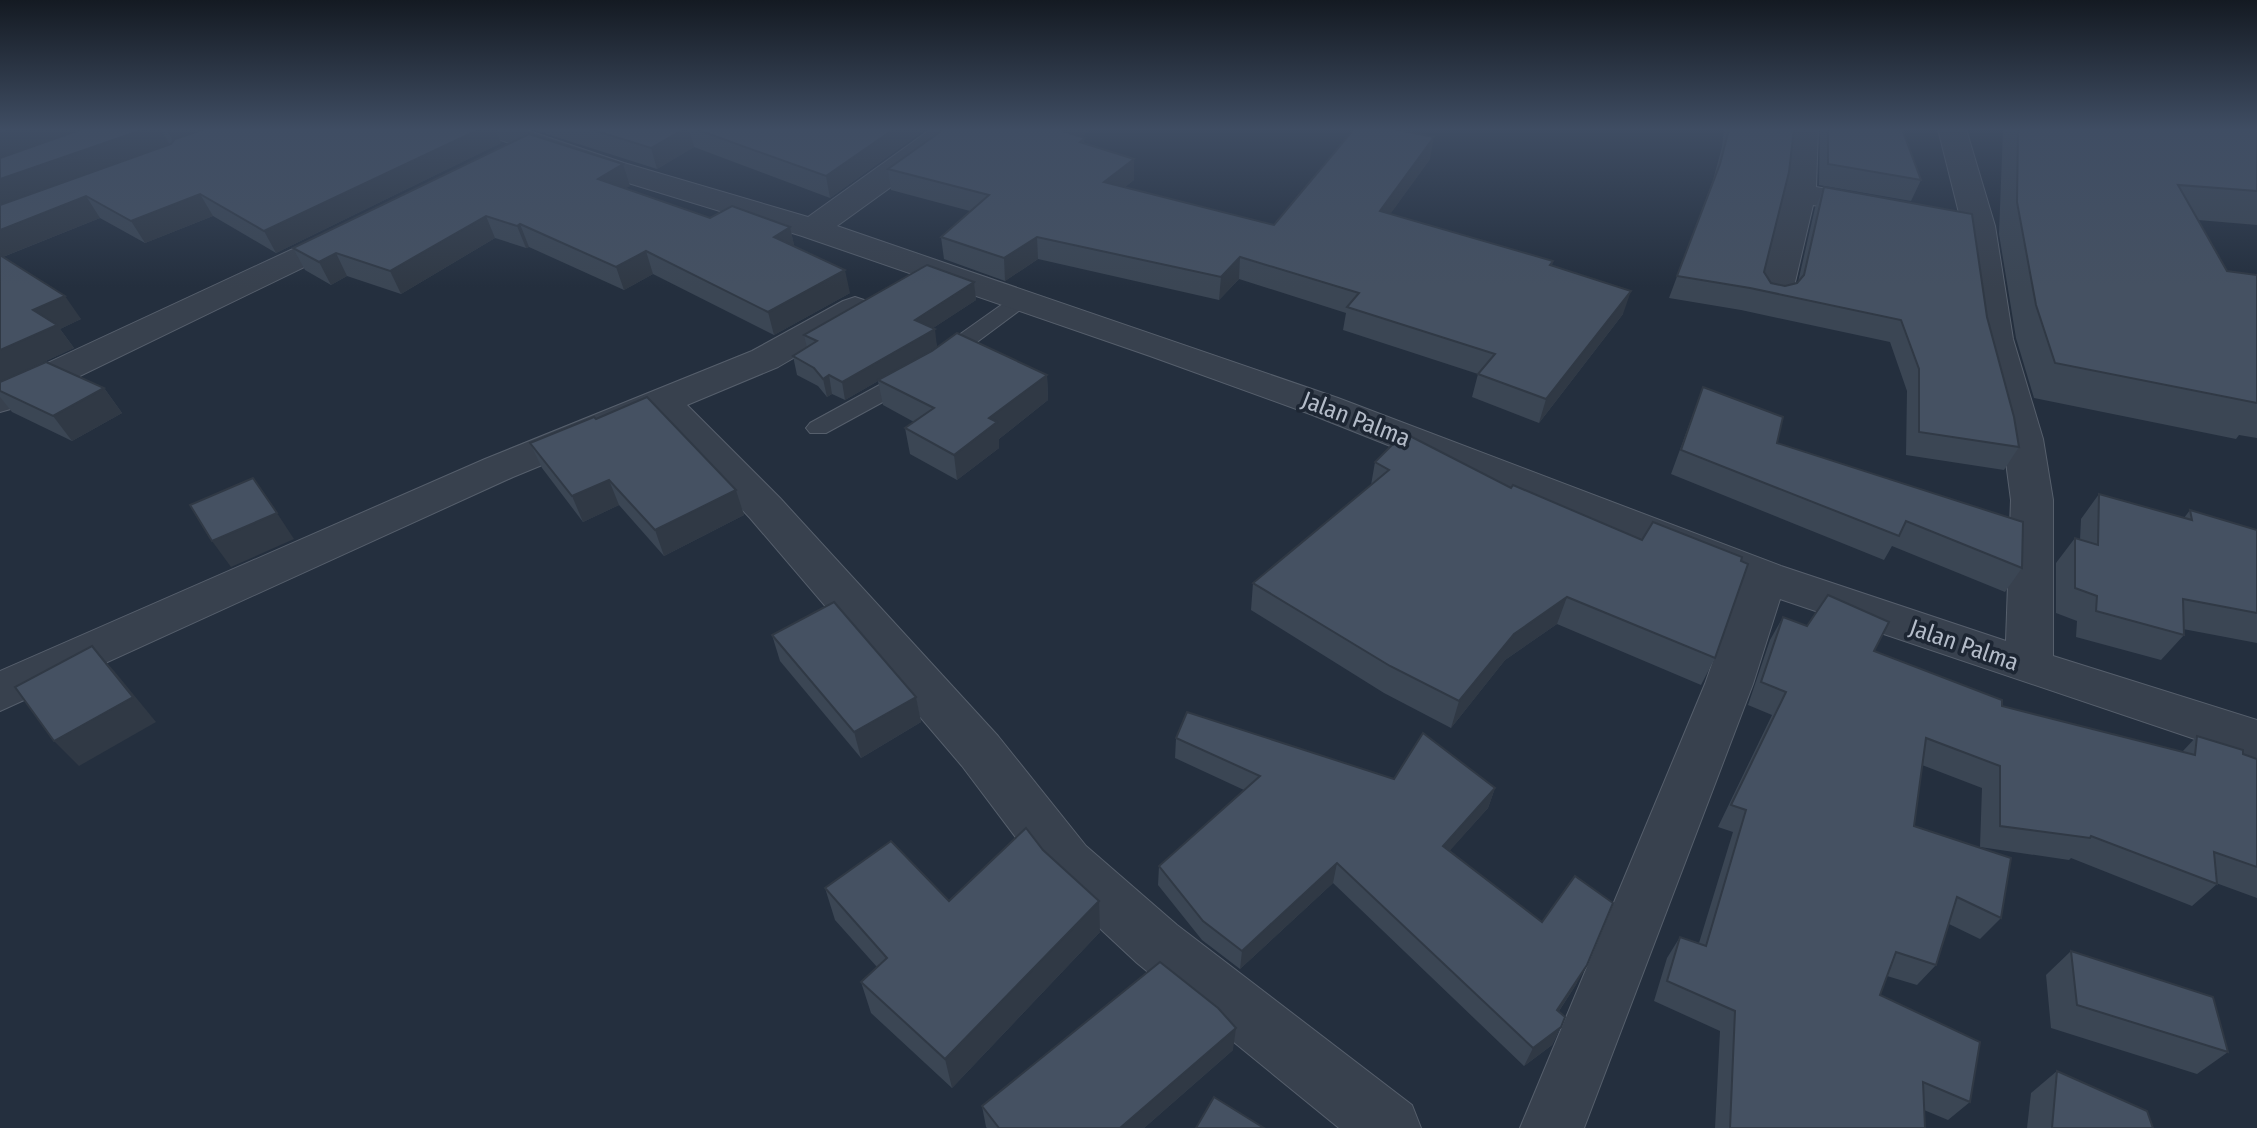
<svg xmlns="http://www.w3.org/2000/svg" width="2257" height="1128" font-family="'Fira Sans Condensed',sans-serif">
  <style>
    .lines { fill: none; stroke-linecap: round; stroke-linejoin: round }
    .lane-casing { stroke: #565f6c; stroke-width: 2 }
    .street-casing { stroke: #565f6c; stroke-width: 2 }
    .lane { fill: #38414e; fill-rule: evenodd }
    .street { fill: #38414e; fill-rule: evenodd }
    .wall { fill: #3b4654 }
    .shaded-wall { fill: #303945 }
    .building { fill: #455162; stroke: #303945; stroke-width: 2 }
    .labels { text-anchor: middle; stroke-width: 7; stroke-linejoin: round; paint-order: stroke }
    .street-label { font-size: 24px; fill: #b4bcc9; stroke: #1d2633 }
  </style>
  <rect width="100%" height="100%" fill="#242f3e"/>
  <g class="lines">
    <!-- lane casing -->
    <g class="lane-casing">
      <path id="lane" d="M1021,294L1031,300L1028,304L934,374L826,433H810L806,428L810,423L918,364L1014,296Z"/>
    </g>
    <!-- street casing -->
    <g class="street-casing">
      <g id="street">
        <path d="M482,129H523L624,163L808,217L931,129H960L945,148L837,226L1338,398L1781,566L2006,641L2011,500L2003,439L1977,339L1964,233L1813,205L1792,295L1787,302L1775,305L1763,302L1758,295L1784,193L1790,129H1818L1816,187L1959,213L1938,129H1966L1995,226L2013,339L2043,439L2053,500V656L2257,720V760L1780,599L1753,684L1584,1128H1520L1705,684L1740,585L1310,414L1150,356L802,236L602,175L486,135Z"/>
        <path d="M351,222L362,225L367,232L362,239L14,408L0,412V385Z"/>
        <path d="M855,297L867,301L873,308L867,315L778,367L687,405L780,498L998,736L1086,846L1177,925L1412,1105L1421,1128H1339L1137,963L1048,880L962,766L750,518L656,418L513,477L0,711V671L485,459L752,351L843,301Z"/>
      </g>
    </g>
    <!-- lane -->
    <use href="#lane" class="lane"/>
    <!-- street -->
    <use href="#street" class="street"/>
  </g>
  <!-- wall -->
  <g class="wall">
    <path d="M0,129H496L501,143L276,253L213,216L145,243L100,218L3,257L81,319L60,329L74,348L0,382Z"/>
    <path d="M531,129H926L830,198L694,147L657,169Z"/>
    <path d="M945,129H1091L1081,137L1085,144L1134,180L1125,187L1274,225L1430,159L1390,214L1553,261L1552,265L1623,314L1539,423L1472,397L1478,374L1343,330L1346,313L1239,279L1219,300L1038,259L1005,281L944,259L941,237L970,211L891,190L888,169Z"/>
    <path d="M1724,129H1794L1764,272L1771,283L1785,286L1798,282L1815,208L1824,187L1987,317L2019,447L2004,470L1906,455L1907,391L1890,342L1741,310L1669,298L1713,180L1722,147Z"/>
    <path d="M1820,129H1902L1921,180L1911,201L1819,185Z"/>
    <path d="M2003,129H2257V225L2198,220L2227,271L2257,275V438L2239,435L2236,439L2034,398L2016,338L1999,234Z"/>
    <path d="M630,186L625,188L710,218L790,227L794,246L850,293L774,335L653,274L624,290L529,247L526,248L495,238L401,294L347,276L331,285L305,270L293,248Z"/>
    <path d="M974,282L976,300L933,328L937,347L898,370L1047,375L1048,400L999,439V448L957,480L910,454L905,428L914,422L883,405L878,381L845,400L832,394L827,397L818,386L797,375L793,356L807,348L804,335Z"/>
    <path d="M0,382L104,388L122,413L72,441L12,412L0,397Z"/>
    <path d="M1703,387L1777,443L2022,568L2005,592L1892,546L1884,560L1671,474Z"/>
    <path d="M596,419L736,490L744,515L664,556L619,505L583,522L542,468L530,443Z"/>
    <path d="M1375,462L1715,658L1701,685L1557,624L1505,660L1451,728L1384,693L1251,610L1253,583L1371,485Z"/>
    <path d="M2099,494L2184,518L2190,510L2257,530V643L2183,629L2184,635L2161,660L2076,637L2077,621L2056,613V563L2075,538L2080,540L2081,519Z"/>
    <path d="M1783,617L1874,651L2002,706L2182,752L2197,736L2257,759V898L2216,883L2217,884L2192,906L2071,858L2069,860L1980,847L1982,788L1922,765L1914,826L2001,918L1980,939L1949,924L1936,965L1917,985L1887,976L1880,995L1970,1102L1948,1120L1924,1110L1925,1128H1715L1720,1031L1654,1001L1667,958L1680,937L1699,943L1733,832L1718,827L1772,715L1748,705L1770,640Z"/>
    <path d="M772,635L916,697L921,722L861,758L780,661Z"/>
    <path d="M1176,738L1394,779L1495,788L1488,808L1449,851L1577,983L1559,1011L1561,1027L1552,1045L1524,1066L1333,883L1240,969L1202,940L1158,885L1159,866L1244,790L1175,758Z"/>
    <path d="M825,888L949,901L1100,932L952,1088L871,1013L861,982L877,967L835,920Z"/>
    <path d="M2071,951L2228,1052L2197,1074L2051,1028L2046,975Z"/>
    <path d="M1233,1050L1144,1128H987L986,1127L982,1106Z"/>
    <path d="M2057,1071L2153,1128H2027L2031,1093Z"/>
  </g>
  <!-- shaded-wall -->
  <g class="shaded-wall">
    <path d="M13,129H84L0,160V133Z"/>
    <path d="M145,129H161L170,145L0,206V179Z"/>
    <path d="M166,129H225L176,146Z"/>
    <path d="M480,129H496L501,143L276,253L264,231Z"/>
    <path d="M684,129H689L694,147L657,169L651,148Z"/>
    <path d="M894,129H926L830,198L826,176Z"/>
    <path d="M1065,129H1091L1063,152V131Z"/>
    <path d="M1434,137L1430,159L1376,234L1380,211Z"/>
    <path d="M1134,159V180L1104,203V182Z"/>
    <path d="M623,164L630,186L605,201L598,179Z"/>
    <path d="M200,194L213,216L145,243L131,221Z"/>
    <path d="M86,196L100,218L0,258V230Z"/>
    <path d="M486,216L495,238L401,294L390,271Z"/>
    <path d="M520,224L529,247L526,248L517,226Z"/>
    <path d="M790,227L795,249L774,237Z"/>
    <path d="M1037,237L1038,259L1005,281L1004,258Z"/>
    <path d="M646,251L653,274L624,290L616,267Z"/>
    <path d="M336,253L347,276L331,285L319,262Z"/>
    <path d="M1240,257L1239,279L1219,300L1221,277Z"/>
    <path d="M845,270L850,293L774,335L768,312Z"/>
    <path d="M974,282L976,300L918,338L915,320Z"/>
    <path d="M1631,291L1623,314L1539,423L1546,399Z"/>
    <path d="M65,296L81,319L60,329L74,348L0,382V350L33,310Z"/>
    <path d="M935,329L937,347L845,400L842,382Z"/>
    <path d="M829,375L832,394L827,397L823,379Z"/>
    <path d="M1047,375L1048,400L999,439V448L957,480L954,455L989,418Z"/>
    <path d="M104,388L122,413L72,441L53,416Z"/>
    <path d="M609,480L619,505L583,522L572,496Z"/>
    <path d="M736,490L744,515L664,556L655,530Z"/>
    <path d="M277,513L294,539L231,567L212,541Z"/>
    <path d="M1567,597L1557,624L1505,660L1451,728L1459,701L1514,634Z"/>
    <path d="M92,646L115,672L156,722L79,766L54,741Z"/>
    <path d="M916,697L921,722L861,758L854,732Z"/>
    <path d="M1495,788L1488,808L1437,865L1443,846Z"/>
    <path d="M1337,863L1333,883L1240,969L1242,951Z"/>
    <path d="M1099,901L1100,932L952,1088L945,1059Z"/>
    <path d="M1587,965L1577,983L1548,1028L1557,1010Z"/>
    <path d="M1561,1027L1552,1045L1524,1066L1533,1048Z"/>
    <path d="M1236,1028L1233,1050L1144,1128H1120Z"/>
  </g>
  <!-- building -->
  <g class="building">
    <path d="M0,129H13L0,133Z"/>
    <path d="M82,129H145L0,179V158Z"/>
    <path d="M205,129H480L264,231L200,194L131,221L86,196L0,230V205L171,144L175,139Z"/>
    <path d="M590,129H684L651,148Z"/>
    <path d="M695,129H894L826,176Z"/>
    <path d="M944,129H1065L1063,131L1085,138L1080,142L1134,159L1104,182L1274,225L1354,129H1393L1434,137L1380,211L1553,261L1550,265L1631,291L1546,399L1478,374L1495,354L1347,307L1359,293L1240,257L1221,277L1037,237L1004,258L941,237L989,195L888,169Z"/>
    <path d="M1729,129H1794L1789,172L1764,272L1771,283L1785,286L1797,283L1804,275L1824,187L1972,214L1987,317L2014,417L2019,447L1919,432V369L1901,320L1750,288L1677,276L1720,164Z"/>
    <path d="M1828,129H1902L1921,180L1828,164Z"/>
    <path d="M2018,129H2257V191L2178,185L2227,271L2257,275V403L2055,363L2036,305L2017,202Z"/>
    <path d="M529,134L623,164L598,179L710,218L732,206L790,227L774,237L845,270L768,312L646,251L616,267L520,224L517,226L486,216L390,271L336,253L319,262L293,248Z"/>
    <path d="M0,255L65,296L33,310L57,325L0,350Z"/>
    <path d="M927,265L974,282L915,320L935,329L842,382L829,375L823,379L814,368L793,356L817,341L804,335Z"/>
    <path d="M957,333L1047,375L989,418L997,422L954,455L905,428L934,408L878,380L932,351Z"/>
    <path d="M46,362L104,388L53,416L0,391V382Z"/>
    <path d="M1703,387L1783,417L1777,443L2023,522L2022,568L1906,521L1899,536L1681,450Z"/>
    <path d="M647,397L736,490L655,530L609,480L572,496L530,443L594,417L596,419Z"/>
    <path d="M1404,433L1511,488L1513,485L1642,540L1653,522L1742,557L1741,561L1748,564L1715,658L1567,597L1514,634L1459,701L1390,666L1253,583L1389,470L1375,462Z"/>
    <path d="M253,478L277,513L212,541L190,505Z"/>
    <path d="M2099,494L2192,520L2190,510L2257,530V613L2183,599L2184,635L2096,611L2097,596L2075,588V538L2098,545Z"/>
    <path d="M1828,595L1889,622L1874,651L2002,700V706L2195,755L2197,736L2243,750V754L2257,759V867L2214,852L2217,884L2091,836L2090,838L2000,826V766L1926,738L1914,826L2011,858L2001,918L1957,897L1936,965L1896,952L1880,995L1980,1042L1970,1102L1923,1082L1925,1128H1730L1735,1011L1667,981L1680,937L1706,946L1746,810L1731,805L1786,692L1761,682L1783,617L1807,626Z"/>
    <path d="M834,602L916,697L854,732L772,635Z"/>
    <path d="M92,646L133,697L54,741L15,687Z"/>
    <path d="M1187,712L1394,779L1423,733L1495,788L1443,846L1542,922L1575,876L1613,903L1587,965L1557,1010L1565,1017L1561,1027L1533,1048L1337,863L1242,951L1203,921L1159,866L1260,776L1176,738Z"/>
    <path d="M1026,828L1043,850L1099,901L945,1059L861,982L887,958L825,888L891,841L949,901Z"/>
    <path d="M2071,951L2213,997L2228,1052L2077,1005Z"/>
    <path d="M1160,962L1218,1008L1236,1028L1120,1128H999L982,1106Z"/>
    <path d="M2057,1071L2147,1111L2153,1128H2052Z"/>
    <path d="M1214,1097L1264,1128H1196Z"/>
  </g>
  <!-- sky -->
  <linearGradient id="sky" x2="0" y2="1"><stop stop-color="#141a22"/><stop offset="0.45" stop-color="#3f4d63"/><stop offset="1" stop-color="#3f4d63" stop-opacity="0"/></linearGradient>
  <rect width="2257" height="287" fill="url(#sky)"/>
  <g class="labels">
    <!-- street labels -->
    <g class="street-label">
      <text transform="translate(1356 419) rotate(21)" y="8">Jalan Palma</text>
      <text transform="translate(1964 645) rotate(19)" y="8">Jalan Palma</text>
    </g>
  </g>
</svg>
